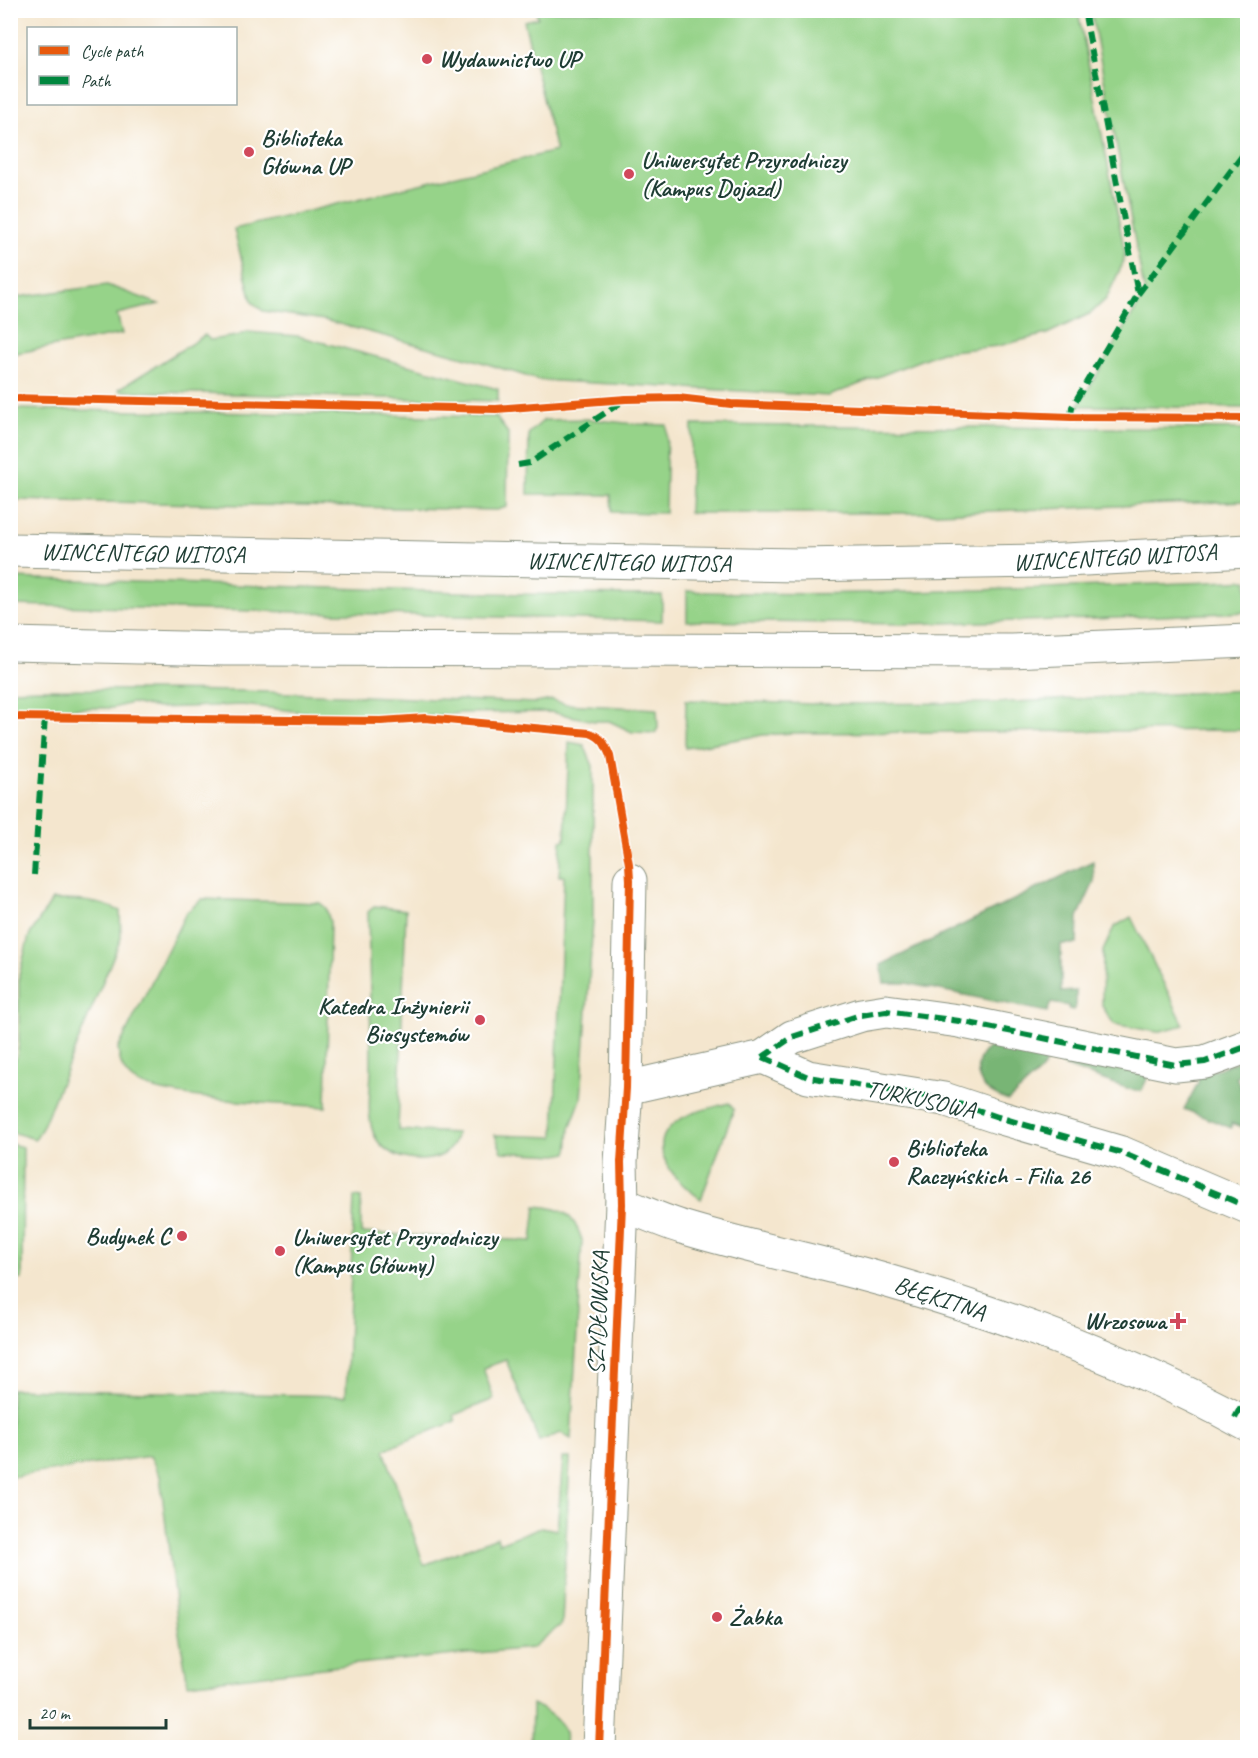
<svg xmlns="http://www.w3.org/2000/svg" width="1258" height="1758" font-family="Caveat,sans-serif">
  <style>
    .green { fill: #96d389; stroke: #5a885e; stroke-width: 1.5 }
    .forest { fill: #78b575; stroke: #4c7954; stroke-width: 1.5 }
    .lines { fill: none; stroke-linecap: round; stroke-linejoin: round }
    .minor-casing { stroke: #8a9281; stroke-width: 35 }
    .major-casing { stroke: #8a9281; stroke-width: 35 }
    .minor { stroke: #fff; stroke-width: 33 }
    .major { stroke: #fff; stroke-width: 33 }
    .quiet { stroke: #00873e; stroke-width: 6; stroke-dasharray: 12 6; stroke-linecap: butt }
    .cycleway-casing { stroke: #fff; stroke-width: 11 }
    .cycleway { stroke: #e8590c; stroke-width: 8 }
    .poi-dot { fill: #d1495b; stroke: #fff; stroke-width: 2 }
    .labels { text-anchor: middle; stroke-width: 4.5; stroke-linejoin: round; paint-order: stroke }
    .poi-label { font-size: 24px; font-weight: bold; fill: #1f3d34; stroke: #fff; text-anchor: start }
    .street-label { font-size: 24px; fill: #1f3d34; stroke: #fff }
  </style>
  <rect width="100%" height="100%" fill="#fff"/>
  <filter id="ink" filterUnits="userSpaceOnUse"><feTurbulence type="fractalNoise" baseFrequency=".0167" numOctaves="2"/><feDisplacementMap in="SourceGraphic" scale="12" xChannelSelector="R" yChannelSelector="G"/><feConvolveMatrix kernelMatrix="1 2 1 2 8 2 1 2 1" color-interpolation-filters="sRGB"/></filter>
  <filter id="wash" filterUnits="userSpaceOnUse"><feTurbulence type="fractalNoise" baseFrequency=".008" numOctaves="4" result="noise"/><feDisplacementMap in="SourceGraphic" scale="24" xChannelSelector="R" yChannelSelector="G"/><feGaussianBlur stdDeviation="1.35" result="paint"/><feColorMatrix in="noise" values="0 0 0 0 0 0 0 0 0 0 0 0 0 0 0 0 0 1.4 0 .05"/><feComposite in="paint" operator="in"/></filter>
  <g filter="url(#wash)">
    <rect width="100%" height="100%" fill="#f4e6ce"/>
    <!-- green -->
    <g class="green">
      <path d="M1078,11L1125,253L1123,263L1106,299L1091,313L1047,334L998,346L941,352L829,396L538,380L475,360L324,320L263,311L252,302L234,229L556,151L524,21L538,18L536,11Z"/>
      <path d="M1091,11H1247V408L1078,406L1145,294Z"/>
      <path d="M107,285L159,304L117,314L122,334L11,354V298Z"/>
      <path d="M247,332L298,336L498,389V401L120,391L119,389L205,335L210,340L237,336Z"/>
      <path d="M10,409L496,417L508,433L507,507L497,510L11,500Z"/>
      <path d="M588,419L635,424L667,425L665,513L612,512L611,495L528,494L529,433L544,420Z"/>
      <path d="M692,425L1247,429V501L938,513H689Z"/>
      <path d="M11,578L524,594L662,595V621L11,605Z"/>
      <path d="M1247,580V612L1095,619L904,624L687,621V591C786,596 885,593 983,590C1071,587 1159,585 1247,580Z"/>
      <path d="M41,689L243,691L536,703L552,700L565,704L657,709L658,728L655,733L632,732L609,721H594L551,712L461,713L381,721L242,705L158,708L131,703L113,708H11V690Z"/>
      <path d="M1247,690V730L792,733L763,735L685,748L686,700L813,704L992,703Z"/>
      <path d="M569,742L584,745L593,766V921L581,1099L570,1128L568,1153L558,1155L502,1152L495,1135L554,1137L564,876H559L561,841L565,840Z"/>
      <path d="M202,899L320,903L326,908L330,922L326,1107C290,1104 151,1100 130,1078C122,1070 119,1060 118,1049L186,913Z"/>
      <path d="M52,900C76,900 98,900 120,911L121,938L42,1128L35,1139L11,1132V1068L16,1059L19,1044V975L29,936Z"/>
      <path d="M375,906L406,910L398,1130L457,1133C452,1149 446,1156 430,1159C408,1163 381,1154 373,1132C366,1112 371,1088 371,1068C371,1016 369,964 368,912Z"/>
      <path d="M1131,917L1184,1025L1157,1032L1114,1024L1102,1006L1103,951L1114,927Z"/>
      <path d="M729,1103L734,1109L701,1199C677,1183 642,1147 676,1122C691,1111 712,1108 729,1103Z"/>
      <path d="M11,1144L23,1147L22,1279H11Z"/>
      <path d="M354,1197L361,1198V1233L532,1241L536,1206C563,1208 573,1213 582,1240L571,1439L561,1433L539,1441L506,1360L483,1368L494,1399L454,1415L456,1421L384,1450L424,1565L497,1537L499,1543L541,1527L557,1530L563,1458H570L562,1624L532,1648L356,1664L188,1684L178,1627L160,1476L150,1456L11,1477V1389L346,1396Z"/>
      <path d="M532,1704C544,1709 560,1719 565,1733C566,1737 565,1743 565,1747H531Z"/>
    </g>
    <!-- forest -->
    <g class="forest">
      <path d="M1093,861L1094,882L1078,917L1077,944H1061V992L1076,991V1005L1073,1010L1068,1009L1069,1006L1051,1003L1047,1012L906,983H884L881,965Z"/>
      <path d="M999,1044L1045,1052L1047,1061L1041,1071L1008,1101C1000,1098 992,1094 986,1089C971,1073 977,1049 999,1044Z"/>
      <path d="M1061,1056L1150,1073L1141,1091H1135L1064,1066L1061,1063Z"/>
      <path d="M1247,1058V1069L1236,1077L1247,1100V1129L1231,1123V1128L1184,1109L1198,1083V1076Z"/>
    </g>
  </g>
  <g filter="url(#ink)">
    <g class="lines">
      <!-- minor casing -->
      <g class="minor-casing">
        <g id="minor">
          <path d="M763,1057L808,1077L944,1099L998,1117L1122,1153L1248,1207"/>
          <path d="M626,1088L763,1057L792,1037L861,1015L886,1011L959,1021L1176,1065L1205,1062L1248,1046"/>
          <path d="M622,1204C643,1212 664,1222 685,1228C751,1248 818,1261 884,1280C1009,1316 1134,1362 1248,1425"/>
          <path d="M599,1748L622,1204L621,1162L626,1088L630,880"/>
        </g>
      </g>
      <!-- major casing -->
      <g class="major-casing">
        <g id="major">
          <path d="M10,550L798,565L1044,561L1248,551"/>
          <path d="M10,644L225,649L1011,651L1248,641"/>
        </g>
      </g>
      <!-- minor -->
      <use href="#minor" class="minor"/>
      <!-- major -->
      <use href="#major" class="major"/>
      <!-- quiet -->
      <g class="quiet">
        <path d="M1138,294L1248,148"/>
        <path d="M1071,417L1072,407L1138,294L1084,10"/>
        <path d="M518,465L530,463L623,401"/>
        <path d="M34,875L45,717"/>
        <path d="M763,1057L808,1077L944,1099L998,1117L1122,1153L1248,1207"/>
        <path d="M763,1057L792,1037L861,1015L886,1011L959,1021L1176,1065L1205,1062L1248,1046"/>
        <path d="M1235,1418L1248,1393"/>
      </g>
      <!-- cycleway casing -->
      <g class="cycleway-casing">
        <g id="cycleway">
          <path d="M10,398L496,409L626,399L678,398L731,404L1071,417L1248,418"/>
          <path d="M10,717L381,721L425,718L590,733C603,738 605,744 610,756L629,864L630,880L626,1088L621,1162L622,1204L599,1748"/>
        </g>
      </g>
      <!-- cycleway -->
      <use href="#cycleway" class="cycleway"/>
    </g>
  </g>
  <!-- markers -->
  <g class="poi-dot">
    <circle cx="427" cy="59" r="6"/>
    <circle cx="249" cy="152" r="6"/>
    <circle cx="629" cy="174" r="6"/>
    <circle cx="480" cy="1020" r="6"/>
    <circle cx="894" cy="1162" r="6"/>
    <circle cx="182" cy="1236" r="6"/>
    <circle cx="280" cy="1251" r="6"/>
    <path d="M1175 1312h6v6h6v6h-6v6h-6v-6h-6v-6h6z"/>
    <circle cx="717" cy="1617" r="6"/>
  </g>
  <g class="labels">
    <!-- poi labels -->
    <g class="poi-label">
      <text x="439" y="67">Wydawnictwo UP</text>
      <text x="261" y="146">Biblioteka<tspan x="261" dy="28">Główna UP</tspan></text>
      <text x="641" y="168">Uniwersytet Przyrodniczy<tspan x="641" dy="28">(Kampus Dojazd)</tspan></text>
      <text x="468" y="1014" text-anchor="end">Katedra Inżynierii<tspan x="468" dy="28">Biosystemów</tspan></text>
      <text x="906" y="1156">Biblioteka<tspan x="906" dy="28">Raczyńskich - Filia 26</tspan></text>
      <text x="170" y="1244" text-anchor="end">Budynek C</text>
      <text x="292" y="1245">Uniwersytet Przyrodniczy<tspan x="292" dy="28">(Kampus Główny)</tspan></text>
      <text x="1166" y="1329" text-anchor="end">Wrzosowa</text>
      <text x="729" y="1625">Żabka</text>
    </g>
    <!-- street labels -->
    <g class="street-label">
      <text transform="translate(143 553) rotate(1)" y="8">WINCENTEGO WITOSA</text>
      <text transform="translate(1115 557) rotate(-3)" y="8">WINCENTEGO WITOSA</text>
      <text transform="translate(629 562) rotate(1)" y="8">WINCENTEGO WITOSA</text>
      <text transform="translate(921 1099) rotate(12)" y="8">TURKUSOWA</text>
      <text transform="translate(940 1298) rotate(18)" y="8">BŁĘKITNA</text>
      <text transform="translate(598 1313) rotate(-88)" y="8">SZYDŁOWSKA</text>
    </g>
  </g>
  <!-- margin -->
  <rect width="1258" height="1758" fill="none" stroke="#fff" stroke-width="36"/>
  <!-- legend -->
  <rect x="27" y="27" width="210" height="78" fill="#ffffff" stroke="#a5b1ae" stroke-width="1.5"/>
  <rect x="39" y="46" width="30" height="9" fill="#e8590c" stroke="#a5b1ae" stroke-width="1.5"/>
  <text x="81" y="57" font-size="18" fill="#1f3d34">Cycle path</text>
  <rect x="39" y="76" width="30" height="9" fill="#00873e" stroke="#a5b1ae" stroke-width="1.5"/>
  <text x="81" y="87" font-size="18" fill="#1f3d34">Path</text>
  <!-- scale -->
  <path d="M30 1719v9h136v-9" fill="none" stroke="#1f3d34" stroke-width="3"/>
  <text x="39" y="1719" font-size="18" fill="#1f3d34" stroke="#ffffff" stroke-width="4.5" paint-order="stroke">20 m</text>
</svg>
